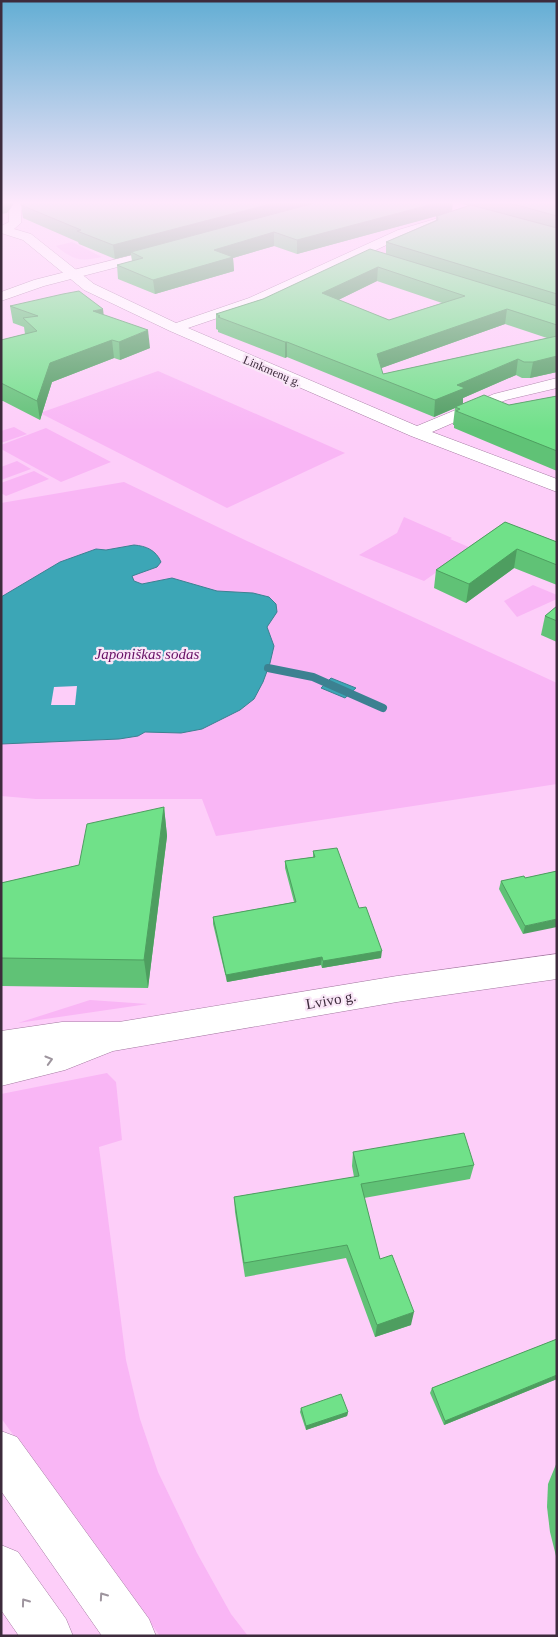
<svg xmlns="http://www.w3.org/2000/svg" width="558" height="1637" font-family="Georgia,serif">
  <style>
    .green { fill: #f9b6f5 }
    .water { fill: #3ca6b6; stroke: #3c8191 }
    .pier { fill: #fdcef9 }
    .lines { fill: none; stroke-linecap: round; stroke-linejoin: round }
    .stream { stroke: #3c8191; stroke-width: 8 }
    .minor-casing { stroke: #a378a0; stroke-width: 1 }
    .major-casing { stroke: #a378a0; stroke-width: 1 }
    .highway-casing { stroke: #a378a0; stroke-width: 1 }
    .minor { fill: #fff; fill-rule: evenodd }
    .major { fill: #fff; fill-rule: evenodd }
    .highway { fill: #fff; fill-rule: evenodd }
    .wall { fill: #60c276; fill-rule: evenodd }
    .shaded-wall { fill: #4e9e60 }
    .building { fill: #70e189; stroke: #4e9e60; fill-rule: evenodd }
    .oneway { stroke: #9e959e }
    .labels { text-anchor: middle; stroke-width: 4.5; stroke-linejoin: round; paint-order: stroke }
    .far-street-label { font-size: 12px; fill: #3d2b3c; stroke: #f9e6f7 }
    .park-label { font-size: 15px; font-style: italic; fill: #670f65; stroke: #f9e6f7 }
    .street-label { font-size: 15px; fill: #3d2b3c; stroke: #f9e6f7 }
  </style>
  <rect width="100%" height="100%" fill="#fdcef9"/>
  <!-- green -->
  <g class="green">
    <path d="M72,242L102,257C79,262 74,260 56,246Z"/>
    <path d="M158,371L345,453L227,508L40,413Z"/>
    <path d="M14,427L27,434L1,443V431Z"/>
    <path d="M46,428L111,462L61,482L1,449V445Z"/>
    <path d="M17,461L31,469L1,480V467Z"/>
    <path d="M34,471L49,479L6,496L1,493V483Z"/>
    <path d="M124,482L247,541L557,683V784L216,836L202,799H36L1,796V503Z"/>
    <path d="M404,517L452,538L450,539L471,548L424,581L359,555L397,533Z"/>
    <path d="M533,585L557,595V599L517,617L504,601Z"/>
    <path d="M90,1000L148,1004L18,1023Z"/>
    <path d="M107,1073L116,1082L122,1140L99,1147L126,1360L140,1419L158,1472L197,1553L231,1614L248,1636H160L1,1418V1094Z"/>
  </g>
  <!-- water -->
  <g class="water">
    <path d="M134,545C146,546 156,550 161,562L157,567L132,576L134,581L142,584L172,578L217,591L253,593L269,597L276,604L277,612L267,627L274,646L270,663L263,682L254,699L240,710L202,729L181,733L145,732L138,736L119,739L1,744V597L60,562L96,549L106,550Z"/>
    <path d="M331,678L356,688L345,698L321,688Z"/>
  </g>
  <!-- pier -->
  <path class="pier" d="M77,686L75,705H51L54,687Z"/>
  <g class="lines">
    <!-- stream -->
    <path class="stream" d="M268,668L313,677L383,708"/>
    <!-- minor casing -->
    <g class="minor-casing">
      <g id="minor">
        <path d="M16,201H27L21,211V223L14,229L31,234L94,284L176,323L249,298L398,230L455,213H463L465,215L463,217L406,236L259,304L188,328L417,426L494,394L557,378V388L506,400L432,432L557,479V492L411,436L170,331L84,290L23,240L1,233V226L9,222V211Z"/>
        <path d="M557,954V979L397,1002L113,1051L65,1070L1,1086V1031L62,1022H119L397,976Z"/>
      </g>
    </g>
    <!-- major casing -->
    <g class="major-casing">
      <g id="major">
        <path d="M168,246L172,247L174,250L172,253L44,286L1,301V292L34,280Z"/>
        <path d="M1,1431L17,1437L149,1619L156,1636H102L1,1491Z"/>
      </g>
    </g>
    <!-- highway casing -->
    <g class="highway-casing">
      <path id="highway" d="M1,1545L18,1552L66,1619L73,1636H19L1,1610Z"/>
    </g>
    <!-- minor -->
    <use href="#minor" class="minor"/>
    <!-- major -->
    <use href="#major" class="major"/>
    <!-- highway -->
    <use href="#highway" class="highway"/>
  </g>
  <!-- wall -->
  <g class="wall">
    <path d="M453,201H557V372L530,378H522L516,375L463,398V404L509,405L557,396V471L454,428V425H453L455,408L434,417L287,357L285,358L218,332V330L216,329V314L263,299L386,254V242L436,220V216L297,254L274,246L233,258L234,271L155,294L118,279L117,265L132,261L131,255L115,259L79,244L78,242L23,218L21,205L452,211L469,206ZM377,281L442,303L389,320L338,300ZM505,324L547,338L383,374L381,368Z"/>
    <path d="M10,306L104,315L150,348L120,360L114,358L52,382L40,420L3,401H1V340L25,334L24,327L13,323Z"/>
    <path d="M505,522L557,542V585L514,568L466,603L434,588L436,570Z"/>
    <path d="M557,606V642L541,635L545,616Z"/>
    <path d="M164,807L167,836L148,988L1,986V883L79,865Z"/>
    <path d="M313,851L359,908L381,958L322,968L321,965L227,982L213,924V917L294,902L285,868V861L313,857Z"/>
    <path d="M557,871L523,934L499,889L501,881L525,878Z"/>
    <path d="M353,1152L474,1165L470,1179L364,1198L380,1259L411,1325L375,1337L346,1258L245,1277L235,1212L234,1197L354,1177L352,1166Z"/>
    <path d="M557,1339V1379L444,1425L430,1393L432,1388Z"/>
    <path d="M301,1408L348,1412L347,1416L306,1430L300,1412Z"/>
    <path d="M557,1462V1560L550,1532L547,1507L548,1484Z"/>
  </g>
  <!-- shaded-wall -->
  <g class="shaded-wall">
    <path d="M1,201H15L7,213L1,214Z"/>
    <path d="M282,201H330L131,252V255L115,259L113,245Z"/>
    <path d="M444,201H453L452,212L297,254V240Z"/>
    <path d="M274,232V246L233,258L234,271L155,294L153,280L214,250Z"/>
    <path d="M378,267L377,281L322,308V293Z"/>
    <path d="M103,309L105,326L93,311Z"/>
    <path d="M507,309L505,324L376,370L377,354Z"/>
    <path d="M148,330L150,348L120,360L119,342Z"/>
    <path d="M112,340L114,358L52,382L40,420L37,401L50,363Z"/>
    <path d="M285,342H287V357L285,358Z"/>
    <path d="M557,356V372L530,378L533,362Z"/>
    <path d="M518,359L516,375L463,398V405L455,407V408L434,417L435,400L457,385Z"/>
    <path d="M517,549L514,568L466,603L469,584Z"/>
    <path d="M164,807L167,836L148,988L144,960Z"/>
    <path d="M557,919V927L523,934L525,926Z"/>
    <path d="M382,951L381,958L322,968L323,961Z"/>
    <path d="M322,957L321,965L227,982L226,975Z"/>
    <path d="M414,1312L411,1325L375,1337L377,1325Z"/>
    <path d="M557,1375V1379L444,1425L445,1421Z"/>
    <path d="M348,1412L347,1416L306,1430V1426Z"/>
  </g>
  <!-- building -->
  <g class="building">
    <path d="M21,201H282L113,245L77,231L81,230L21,205Z"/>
    <path d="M322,201H444L297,240L274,232L214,250L233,257L153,280L117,265L143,258L131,252Z"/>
    <path d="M502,201H557V216Z"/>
    <path d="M471,205L557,228V294L386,242L438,220L437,216Z"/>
    <path d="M370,249L557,306V325L507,309L377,354L383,374L557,336V356L533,362H524L518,359L457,385L465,388L435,400L287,342H285L218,317L220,316L216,314L263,299ZM378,267L465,296L389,320L322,293Z"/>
    <path d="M79,291L103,309L93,311L148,330L119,342L112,340L50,363L37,401L1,383V340L37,331L23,318L38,316L10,306L63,294Z"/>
    <path d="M484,395L509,405L557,396V451L456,411L460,409L455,407Z"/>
    <path d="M505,522L557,542V565L517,549L469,584L436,570Z"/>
    <path d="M557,606V621L545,616Z"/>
    <path d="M164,807L144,960L1,958V883L79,865L87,824Z"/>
    <path d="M337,848L359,908L366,907L382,951L323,961L322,957L226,975L213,917L296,902L285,861L315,857L313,851Z"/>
    <path d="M557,871V919L525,926L501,881L524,876L525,878Z"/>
    <path d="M464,1133L474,1165L361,1184L380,1259L392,1255L414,1312L377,1325L347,1245L244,1263L234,1197L359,1176L353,1152Z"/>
    <path d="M557,1339V1375L445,1421L432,1388Z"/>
    <path d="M341,1394L348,1412L306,1426L301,1408Z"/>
  </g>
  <!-- one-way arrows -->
  <defs><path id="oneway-chevron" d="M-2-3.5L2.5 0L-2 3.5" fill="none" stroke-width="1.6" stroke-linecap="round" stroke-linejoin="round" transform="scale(1.25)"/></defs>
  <g class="oneway">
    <use href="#oneway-chevron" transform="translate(49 1060) rotate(-16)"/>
    <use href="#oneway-chevron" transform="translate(103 1596) rotate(-125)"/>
    <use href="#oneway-chevron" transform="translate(25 1602) rotate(-126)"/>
  </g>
  <!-- sky -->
  <linearGradient id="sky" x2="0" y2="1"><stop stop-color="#63aed4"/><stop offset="0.47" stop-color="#fee9fc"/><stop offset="1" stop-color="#fee9fc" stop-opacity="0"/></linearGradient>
  <rect width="558" height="431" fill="url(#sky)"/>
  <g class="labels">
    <!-- far-street labels -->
    <g class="far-street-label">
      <text transform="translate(272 371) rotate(23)" y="4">Linkmenų g.</text>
    </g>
    <!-- park labels -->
    <g class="park-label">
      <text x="147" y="659">Japoniškas sodas</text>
    </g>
    <!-- street labels -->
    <g class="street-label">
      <text transform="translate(331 1000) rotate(-10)" y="5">Lvivo g.</text>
    </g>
  </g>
  <!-- border -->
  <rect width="558" height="1637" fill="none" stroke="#3d2b3c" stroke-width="5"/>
</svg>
